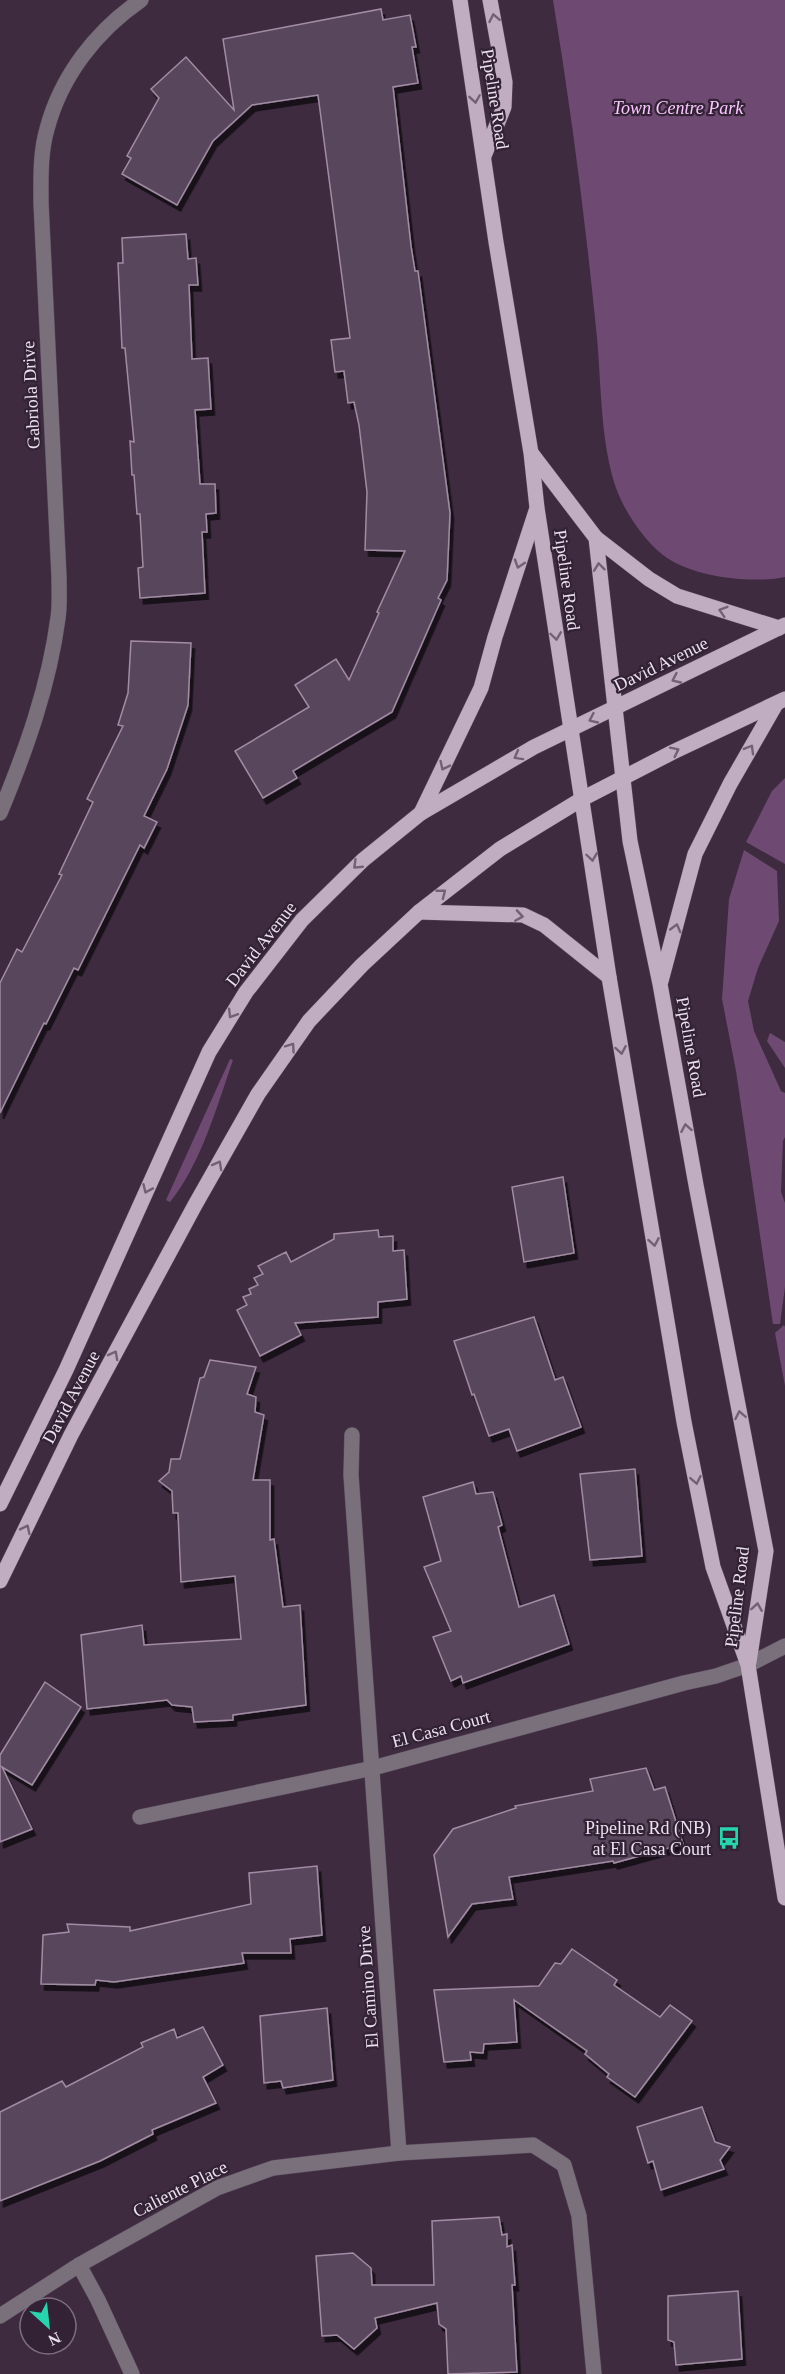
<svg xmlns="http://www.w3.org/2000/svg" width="785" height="2374" font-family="'Times New Roman',serif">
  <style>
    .green { fill: #6e4972 }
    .building { fill: #59465c; stroke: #a18ca4; stroke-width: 1.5; filter: url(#shadow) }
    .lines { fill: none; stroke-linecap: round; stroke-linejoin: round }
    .minor-casing { stroke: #5a485c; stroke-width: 16 }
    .major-casing { stroke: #5a485c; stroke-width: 16 }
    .minor { stroke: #7a707b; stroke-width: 15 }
    .major { stroke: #c0adc2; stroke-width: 15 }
    .oneway { stroke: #726174 }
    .labels { text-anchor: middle; stroke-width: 4.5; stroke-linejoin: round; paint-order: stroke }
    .street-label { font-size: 18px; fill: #ebe0ed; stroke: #332235 }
    .park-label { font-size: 18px; font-style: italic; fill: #f8c7fd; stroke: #332235 }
    .poi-label { font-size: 18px; fill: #ebe0ed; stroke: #332235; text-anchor: end }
  </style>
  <defs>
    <filter id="shadow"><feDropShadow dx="3.5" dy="6" stdDeviation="0" flood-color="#0009"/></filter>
  </defs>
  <rect width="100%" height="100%" fill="#3e2b40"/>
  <!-- green -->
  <g class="green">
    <path d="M553,0H785V577C751,584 691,577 663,555C647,543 631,520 622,502C599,455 602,380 596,328C585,218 571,109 553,0Z"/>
    <path d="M785,778V864L746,842L772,791Z"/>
    <path d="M744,850L777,871L779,921L758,968L748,1001L754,1031L781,1091L785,1093V1137L783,1141L781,1192L785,1203V1287L780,1324H773L736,1071L722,999L729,899Z"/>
    <path d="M770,1033L785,1042V1068L767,1041Z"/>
    <path d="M230,1059L233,1060C217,1106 201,1164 170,1202L166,1200Z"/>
    <path d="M784,1325L785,1327V1386L775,1333Z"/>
  </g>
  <!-- building -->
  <g class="building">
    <path d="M381,9L383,20L410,15L416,47H412L418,83L393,87L411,246L415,271H418L450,513L447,580L438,598L441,600L392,712L293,771L297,778L263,798L235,751L309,707L295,685L336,659L349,680L379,613L377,612L405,551L365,550L367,492L359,425L354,402L348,403L344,371L335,372L331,340L350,338L318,95L252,105L213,141L177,205L122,174L131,158L127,156L159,98L151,89L186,57L234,110L223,39Z"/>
    <path d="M186,234L188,259L196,258L198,285H189L192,359L208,358L211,409L195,410L200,484H215L216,513L206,514L207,532H202L205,593L140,598L138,568L143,567L140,514H137L134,475H132L130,441L134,442L125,348H122L118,263H123L122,238Z"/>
    <path d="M131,641L191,643L188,705L167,769L144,816L157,822L144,848L140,845L78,970L74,968L46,1024L44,1023L0,1113V983L17,949L22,952L62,875L59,874L93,802L87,799L123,726L118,725L128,693Z"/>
    <path d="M563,1177L574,1253L524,1262L512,1187Z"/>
    <path d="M378,1230L379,1237L393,1236V1251L404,1250L407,1299L378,1302V1317L295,1323L301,1335L260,1356L237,1310L247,1305L243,1297L251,1294L249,1289L258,1285L254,1278L263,1274L258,1266L286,1252L291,1262L334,1239V1234Z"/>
    <path d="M534,1317L555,1380L563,1377L581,1427L517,1451L509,1429L489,1436L474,1394L472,1395L454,1341Z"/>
    <path d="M210,1360L256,1367L247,1394L256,1397L255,1412L264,1415L253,1480H270V1540L274,1539L283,1607L300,1605L306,1705L233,1715V1720L194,1722L192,1707L172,1705L167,1700L87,1709L81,1635L142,1625L144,1645L241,1639L235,1576L181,1582L178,1513H173L172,1491L159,1481L169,1472L171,1459H180L200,1378L204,1377Z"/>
    <path d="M635,1469L642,1556L590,1560L580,1474Z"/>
    <path d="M473,1482L476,1494L493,1492L502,1525L498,1527L519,1607L554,1595L569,1644L463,1683L461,1676L451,1681L433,1637L451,1631L424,1567L441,1561L423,1497Z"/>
    <path d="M45,1682L81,1707L32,1785L2,1767L32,1829L0,1842V1755Z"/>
    <path d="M646,1768L654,1790L665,1787L683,1844L614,1863L613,1861L509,1877L513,1899L472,1904L448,1937L434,1855L453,1829L516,1808L515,1806L593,1791L590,1779Z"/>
    <path d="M317,1866L322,1935L290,1939L291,1953H242L244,1963L114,1982L96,1980L95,1985L41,1984L43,1935L69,1932L67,1924L130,1927V1931L251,1904L249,1873Z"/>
    <path d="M572,1949L617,1980L614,1985L660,2017L670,2005L692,2021L635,2097L607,2077L609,2074L585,2054L587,2051L514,2000L517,2042L484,2044L483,2053L470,2052L471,2060L444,2062L434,1990L539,1986L555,1963L561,1964Z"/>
    <path d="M327,2008L333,2080L283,2088L281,2081L264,2083L260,2016Z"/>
    <path d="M203,2027L223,2065L203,2077L216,2103L152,2130L153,2134L100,2161L0,2201V2112L62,2081L66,2087L143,2047L141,2043L174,2029L177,2038Z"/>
    <path d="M702,2107L715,2142L730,2147L720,2160L724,2169L661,2190L653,2161L648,2163L637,2127Z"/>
    <path d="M499,2217L502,2235L507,2234V2247L512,2245L515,2285H512L517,2372L448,2374L446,2329L439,2324L437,2303L375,2318L377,2328L354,2349L337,2335L322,2336L316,2256L353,2253L371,2268L372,2285H434L432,2221Z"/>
    <path d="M738,2291L742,2359L676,2365L674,2342L668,2340V2296Z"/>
  </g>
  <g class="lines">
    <!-- minor casing -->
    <g class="minor-casing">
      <g id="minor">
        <path d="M0,813C26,750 49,686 58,618C60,605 59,590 59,577L41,203C41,179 40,153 47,129C61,76 96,31 141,0"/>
        <path d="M352,1435L351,1475L399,2153"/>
        <path d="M140,1817L373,1768L684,1683L716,1676L748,1665L785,1646"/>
        <path d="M79,2265L98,2300L132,2374"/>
        <path d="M0,2316L79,2265L217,2188L273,2168L399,2153L533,2145L564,2165L579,2216L594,2374"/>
      </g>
    </g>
    <!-- major casing -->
    <g class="major-casing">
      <g id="major">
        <path d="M460,0L496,242L531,453L537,508L609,977L684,1422L713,1567L748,1665L785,1898"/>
        <path d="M484,156L504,107L505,82L490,0"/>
        <path d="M532,454L596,538L630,841L660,984L696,1185L766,1551L749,1662"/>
        <path d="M596,538L649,579L677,596L779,628"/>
        <path d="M421,813L481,688L495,637L536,511"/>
        <path d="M419,912L523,915L544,925L609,977"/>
        <path d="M661,981L695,854L730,784L776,704"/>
        <path d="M0,1504L66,1370L209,1052L246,992L302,920L363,860L421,813L534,747L785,625"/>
        <path d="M0,1581L71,1435L195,1205L258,1094L309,1021L362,965L419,912L500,849L582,799L673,752L785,699"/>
      </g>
    </g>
    <!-- minor -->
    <use href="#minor" class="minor"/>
    <!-- major -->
    <use href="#major" class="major"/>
  </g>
  <!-- one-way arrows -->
  <defs><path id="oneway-chevron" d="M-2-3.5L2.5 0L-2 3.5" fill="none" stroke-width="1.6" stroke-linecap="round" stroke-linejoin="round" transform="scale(1.5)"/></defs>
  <g class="oneway">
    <use href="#oneway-chevron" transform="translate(494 18) rotate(-101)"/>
    <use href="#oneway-chevron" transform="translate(475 99) rotate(81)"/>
    <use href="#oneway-chevron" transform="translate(519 564) rotate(108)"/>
    <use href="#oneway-chevron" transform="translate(599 567) rotate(-97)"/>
    <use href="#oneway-chevron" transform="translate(723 611) rotate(-163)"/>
    <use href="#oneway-chevron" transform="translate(556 636) rotate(82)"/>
    <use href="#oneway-chevron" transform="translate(676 679) rotate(155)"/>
    <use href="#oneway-chevron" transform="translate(593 719) rotate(155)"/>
    <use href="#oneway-chevron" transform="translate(750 749) rotate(-60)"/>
    <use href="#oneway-chevron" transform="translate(675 751) rotate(-26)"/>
    <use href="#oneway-chevron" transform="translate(518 756) rotate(151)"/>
    <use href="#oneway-chevron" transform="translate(444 766) rotate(116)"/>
    <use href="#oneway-chevron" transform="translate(592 857) rotate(82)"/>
    <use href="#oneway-chevron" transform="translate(357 865) rotate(136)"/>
    <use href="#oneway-chevron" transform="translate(442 893) rotate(-38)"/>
    <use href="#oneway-chevron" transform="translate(519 916) rotate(9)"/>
    <use href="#oneway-chevron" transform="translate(676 928) rotate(-75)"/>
    <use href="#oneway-chevron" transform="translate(232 1014) rotate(121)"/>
    <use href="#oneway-chevron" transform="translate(291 1047) rotate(-55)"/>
    <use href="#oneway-chevron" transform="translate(621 1050) rotate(80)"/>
    <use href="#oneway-chevron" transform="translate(686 1128) rotate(-100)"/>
    <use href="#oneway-chevron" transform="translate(218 1165) rotate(-61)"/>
    <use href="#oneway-chevron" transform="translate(147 1189) rotate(114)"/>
    <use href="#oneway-chevron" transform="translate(654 1242) rotate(80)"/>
    <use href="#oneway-chevron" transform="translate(114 1355) rotate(-62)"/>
    <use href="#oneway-chevron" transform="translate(740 1415) rotate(-101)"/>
    <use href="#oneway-chevron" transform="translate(696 1480) rotate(79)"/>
    <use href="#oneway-chevron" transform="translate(26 1529) rotate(-64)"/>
    <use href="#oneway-chevron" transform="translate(757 1607) rotate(-81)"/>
  </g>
  <!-- icons -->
  <defs>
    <g id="bus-bare" transform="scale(1.8)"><path d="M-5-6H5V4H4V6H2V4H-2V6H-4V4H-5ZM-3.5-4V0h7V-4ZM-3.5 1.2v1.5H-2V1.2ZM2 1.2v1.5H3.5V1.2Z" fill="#26d5ae" stroke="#332235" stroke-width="2.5" paint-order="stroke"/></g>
  </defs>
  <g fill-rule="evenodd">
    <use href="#bus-bare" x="729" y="1838"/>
  </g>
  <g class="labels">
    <!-- street labels -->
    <g class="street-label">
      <text transform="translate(495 99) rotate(81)" y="6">Pipeline Road</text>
      <text transform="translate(31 395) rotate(-93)" y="6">Gabriola Drive</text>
      <text transform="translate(567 580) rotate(82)" y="6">Pipeline Road</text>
      <text transform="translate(661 664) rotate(-26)" y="6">David Avenue</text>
      <text transform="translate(261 944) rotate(-52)" y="6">David Avenue</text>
      <text transform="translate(691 1047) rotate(80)" y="6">Pipeline Road</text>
      <text transform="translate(71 1397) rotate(-62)" y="6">David Avenue</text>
      <text transform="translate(737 1597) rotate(-83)" y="6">Pipeline Road</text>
      <text transform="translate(441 1729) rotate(-15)" y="6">El Casa Court</text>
      <text transform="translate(368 1987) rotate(-94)" y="6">El Camino Drive</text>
      <text transform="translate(180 2189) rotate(-27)" y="6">Caliente Place</text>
    </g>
    <!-- park labels -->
    <g class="park-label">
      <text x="678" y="114">Town Centre Park</text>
    </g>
    <!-- poi labels -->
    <g class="poi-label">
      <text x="711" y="1834">Pipeline Rd (NB)<tspan x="711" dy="21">at El Casa Court</tspan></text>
    </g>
  </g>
  <!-- north arrow -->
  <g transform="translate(48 2326) rotate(153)"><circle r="28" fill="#332235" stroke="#7d6e7f" stroke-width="1.5"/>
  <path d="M0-4.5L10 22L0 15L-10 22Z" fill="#26d5ae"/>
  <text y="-9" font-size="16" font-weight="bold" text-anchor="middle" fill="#ebe0ed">N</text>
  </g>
</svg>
